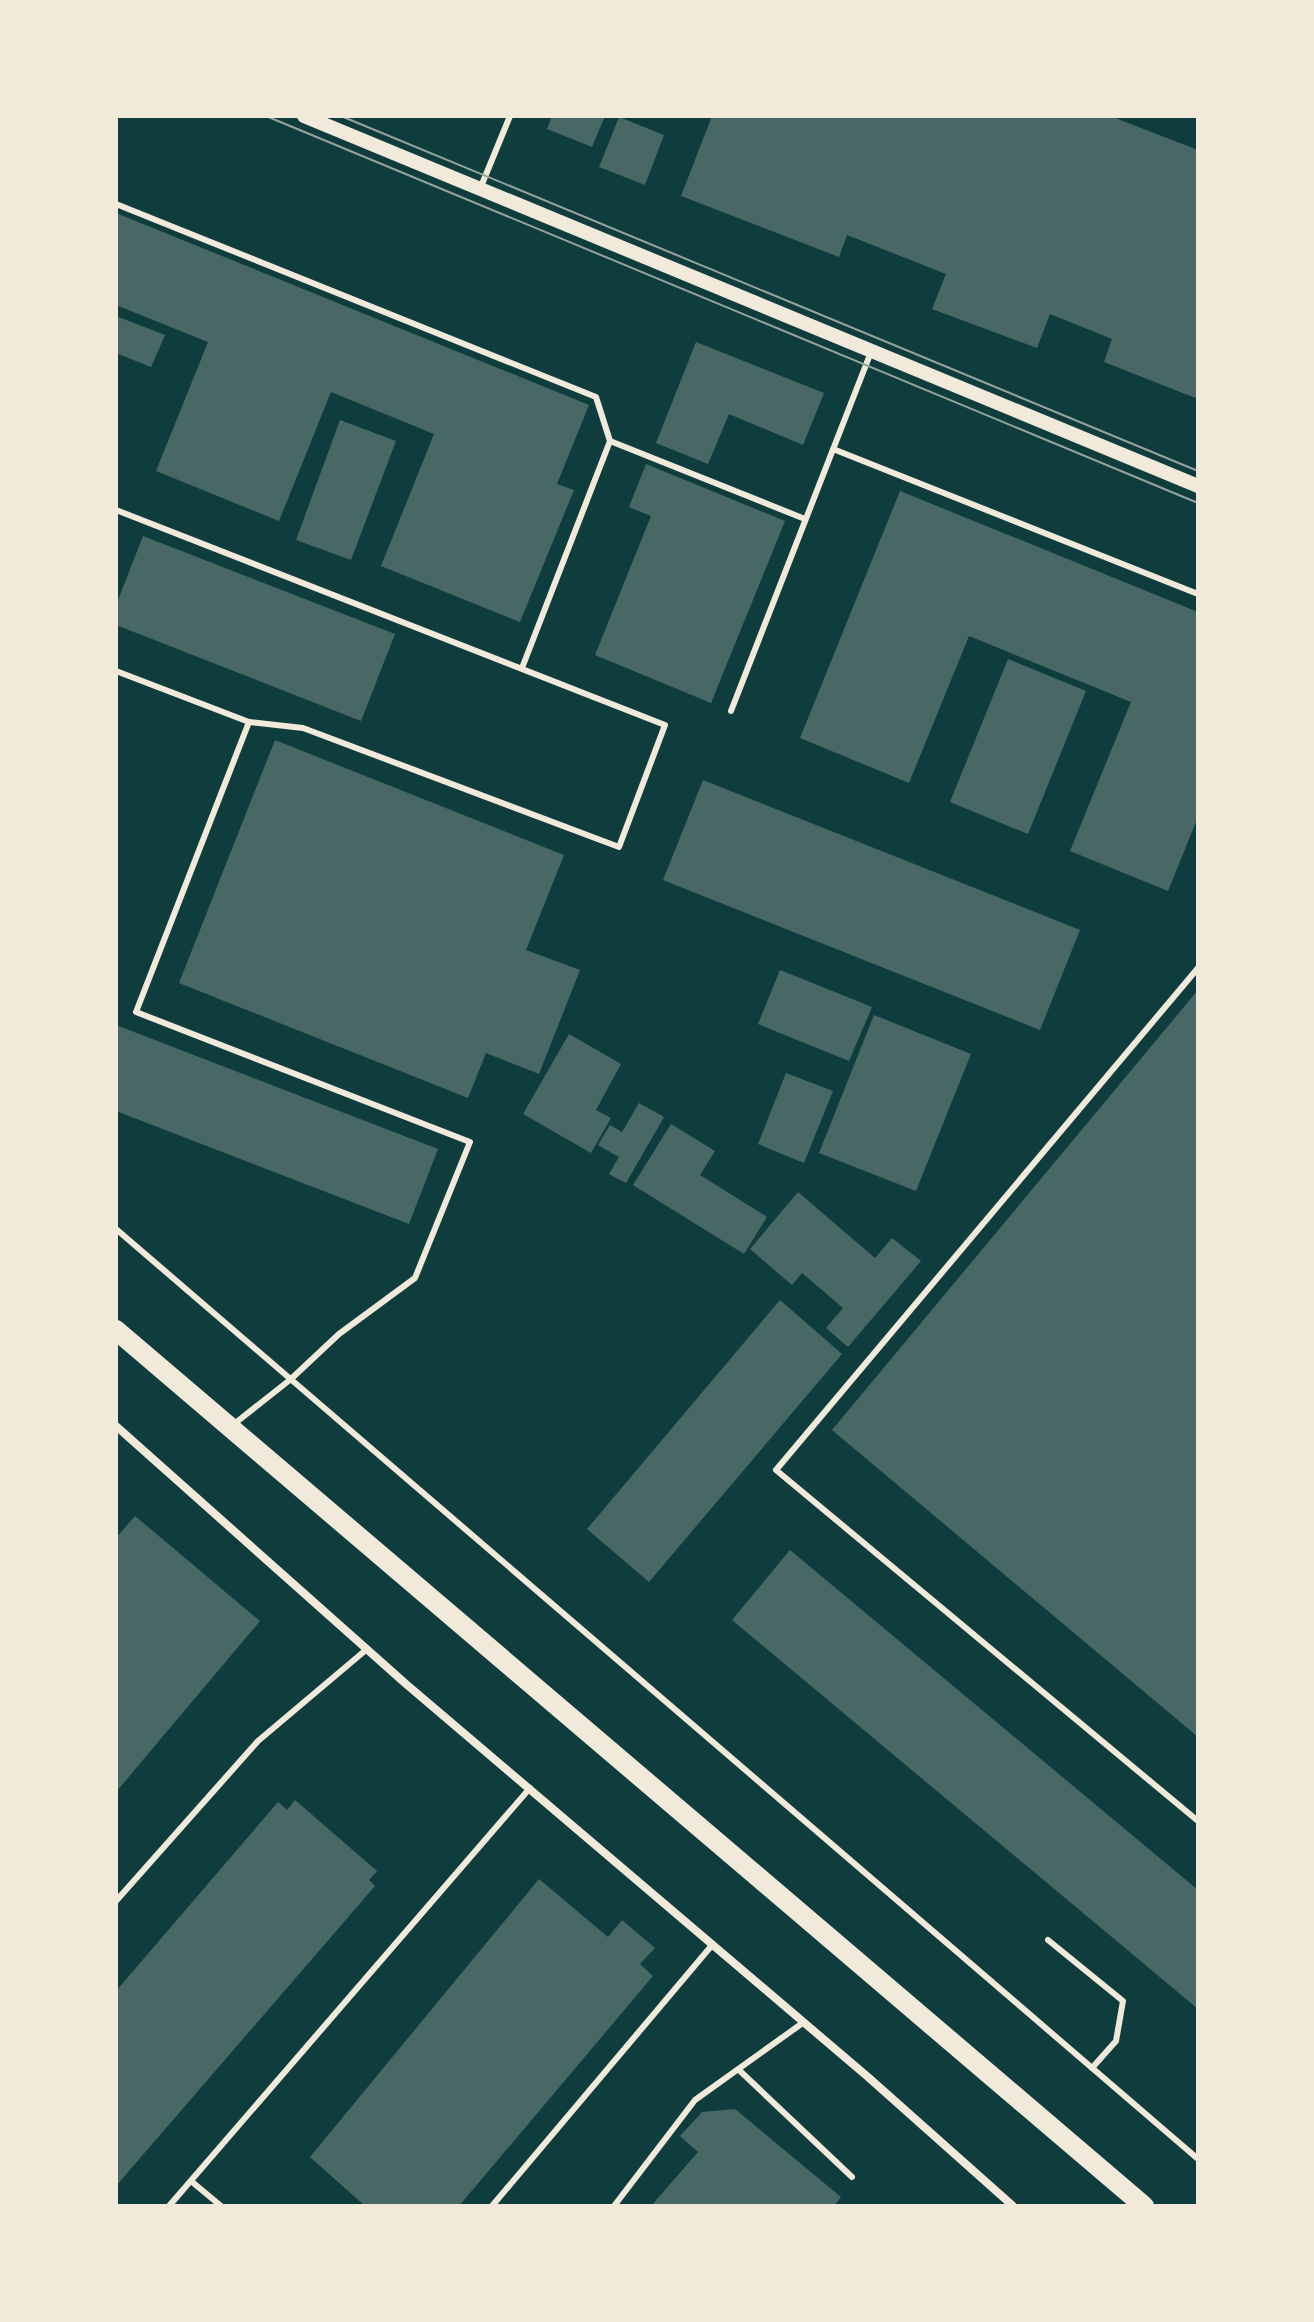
<svg xmlns="http://www.w3.org/2000/svg" width="1314" height="2322" font-family="'Libre Baskerville',serif">
  <style>
    .building { fill: #486865 }
    .lines { fill: none; stroke-linecap: round; stroke-linejoin: round }
    .service { stroke: #f1e9da; stroke-width: 6 }
    .minor { stroke: #f1e9da; stroke-width: 8 }
    .tertiary { stroke: #f1e9da; stroke-width: 14 }
    .primary { stroke: #f1e9da; stroke-width: 20 }
    .tram { stroke: #97a49c; stroke-width: 2 }
  </style>
  <rect width="100%" height="100%" fill="#0f3d3e"/>
  <!-- building -->
  <g class="building">
    <path d="M552,116H605L592,147L547,129Z"/>
    <path d="M712,116H1110L1198,150V399L1104,362L1112,339L1050,314L1037,348L932,309L946,274L847,235L839,257L681,196Z"/>
    <path d="M619,117L664,135L645,185L599,167Z"/>
    <path d="M116,213L589,405L557,484L574,490L520,622L381,566L434,434L331,392L279,521L156,471L208,342L116,305Z"/>
    <path d="M116,316L165,335L151,367L116,353Z"/>
    <path d="M696,342L824,393L803,445L729,414L708,464L656,443Z"/>
    <path d="M340,420L396,441L351,560L296,540Z"/>
    <path d="M646,464L785,521L711,703L595,655L651,516L629,507Z"/>
    <path d="M900,491L1198,612V817L1168,891L1070,851L1131,702L969,636L909,783L800,738Z"/>
    <path d="M143,536L395,634L361,721L116,625V605Z"/>
    <path d="M1008,659L1086,691L1028,834L950,802Z"/>
    <path d="M275,740L564,855L526,950L580,970L539,1074L486,1053L468,1098L179,983Z"/>
    <path d="M703,780L1080,930L1040,1030L663,880Z"/>
    <path d="M780,970L872,1007L849,1061L758,1024Z"/>
    <path d="M1198,990V1737L832,1430Z"/>
    <path d="M874,1015L971,1054L916,1191L819,1153Z"/>
    <path d="M116,1025L438,1149L409,1224L116,1111Z"/>
    <path d="M569,1034L621,1064L596,1110L611,1118L591,1153L523,1114Z"/>
    <path d="M786,1073L833,1091L804,1163L758,1144Z"/>
    <path d="M639,1103L664,1117L626,1183L609,1174L619,1157L598,1145L610,1125L622,1132Z"/>
    <path d="M671,1124L715,1151L700,1175L767,1217L744,1254L633,1185Z"/>
    <path d="M798,1192L875,1258L892,1238L921,1261L848,1347L826,1328L843,1308L802,1273L792,1285L750,1249Z"/>
    <path d="M780,1300L842,1354L649,1582L587,1529Z"/>
    <path d="M135,1516L260,1621L116,1792V1538Z"/>
    <path d="M790,1550L1198,1890V2009L732,1620Z"/>
    <path d="M295,1800L377,1871L369,1880L375,1886L116,2186V1991L278,1802L287,1810Z"/>
    <path d="M539,1879L608,1937L622,1920L655,1948L640,1964L653,1976L459,2206H365L310,2157Z"/>
    <path d="M735,2109L841,2197L834,2206H651L698,2152L680,2136L702,2112Z"/>
  </g>
  <g class="lines">
    <!-- service -->
    <g class="service">
      <path d="M480,189L510,116"/>
      <path d="M116,204L596,397L610,441L805,519"/>
      <path d="M833,449L1198,594"/>
      <path d="M116,510L665,725L619,847L303,728L249,722"/>
      <path d="M522,668L610,441"/>
      <path d="M116,671L249,722L136,1012L470,1142L415,1278L339,1334L291,1379L234,1424"/>
      <path d="M731,711L871,352"/>
      <path d="M1198,968L776,1470L1198,1821"/>
      <path d="M116,1229L1198,2159"/>
      <path d="M116,1901L258,1741L367,1649"/>
      <path d="M1048,1940L1123,2001L1116,2041L1092,2068"/>
      <path d="M739,2070L852,2177"/>
      <path d="M191,2181L221,2206"/>
      <path d="M169,2206L530,1788"/>
      <path d="M492,2206L713,1944"/>
      <path d="M614,2206L695,2100L804,2022"/>
    </g>
    <!-- minor -->
    <path class="minor" d="M116,1426L406,1684L868,2077L1013,2206"/>
    <!-- tertiary -->
    <path class="tertiary" d="M304,116L1198,486"/>
    <!-- primary -->
    <path class="primary" d="M116,1330L1144,2206"/>
    <!-- tram -->
    <g class="tram">
      <path d="M266,116L1198,503"/>
      <path d="M341,116L1198,471"/>
    </g>
  </g>
  <!-- border -->
  <rect width="1314" height="2322" fill="none" stroke="#f1e9da" stroke-width="236"/>
</svg>
